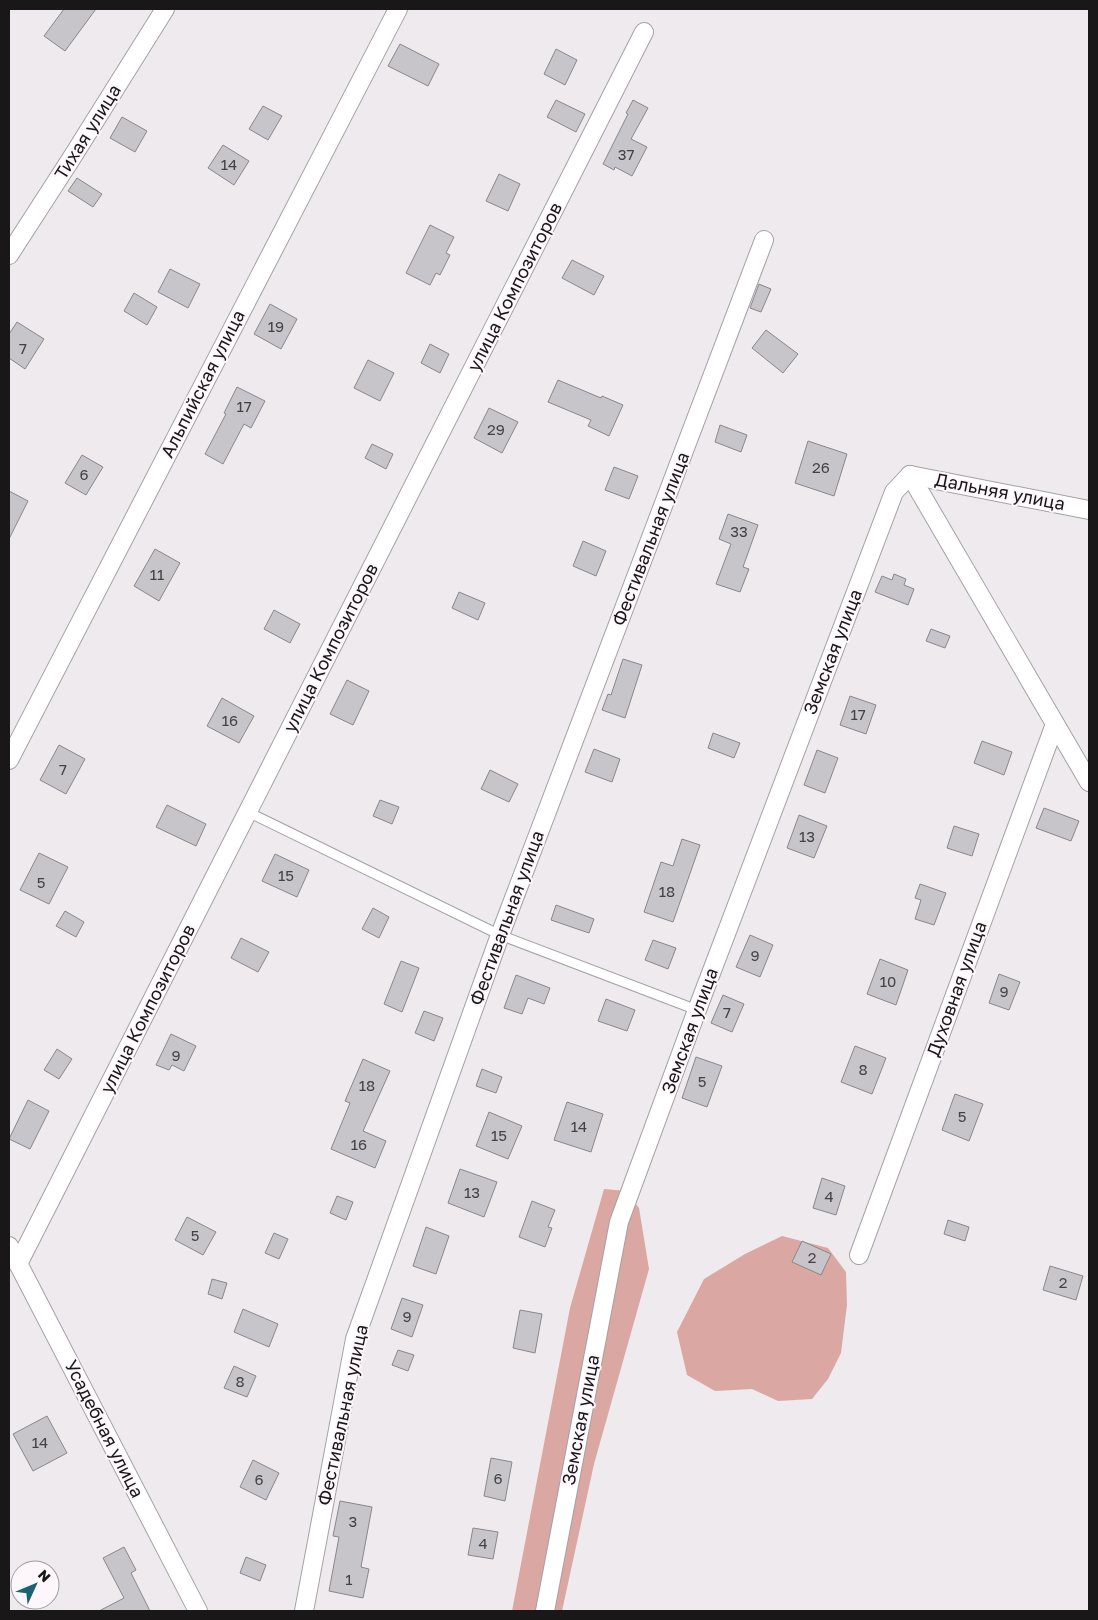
<svg xmlns="http://www.w3.org/2000/svg" width="1098" height="1620" font-family="'Golos Text',sans-serif">
  <style>
    .forest { fill: #dba7a3 }
    .building { fill: #c7c4ca; stroke: #8a878c }
    .lines { fill: none; stroke-linecap: round; stroke-linejoin: round }
    .service-casing { stroke: #a5a0a4; stroke-width: 11 }
    .minor-casing { stroke: #a5a0a4; stroke-width: 20 }
    .service { stroke: #fff; stroke-width: 9 }
    .minor { stroke: #fff; stroke-width: 18 }
    .labels { text-anchor: middle; stroke-width: 4; stroke-linejoin: round; paint-order: stroke }
    .number-label { font-size: 15px; fill: #444244 }
    .street-label { font-size: 18px; fill: #191718; stroke: #fdf7fb }
  </style>
  <rect width="100%" height="100%" fill="#efeaee"/>
  <!-- forest -->
  <g class="forest">
    <path d="M604,1189L626,1191L639,1208L649,1269L594,1464L562,1611H512L570,1308Z"/>
    <path d="M782,1236L828,1248L846,1272L847,1305L841,1353L828,1379L812,1399L778,1401L752,1389L715,1391L687,1375L677,1332L704,1279L745,1254Z"/>
  </g>
  <!-- building -->
  <g class="building">
    <path d="M64,9H96L65,51L44,36Z"/>
    <path d="M400,44L439,64L428,86L388,66Z"/>
    <path d="M556,49L577,60L565,85L544,74Z"/>
    <path d="M556,100L585,114L576,132L547,117Z"/>
    <path d="M633,100L648,108L631,139L647,147L632,176L615,167L614,170L603,164L628,114L626,113Z"/>
    <path d="M263,106L282,116L268,140L249,129Z"/>
    <path d="M122,117L147,131L135,152L110,138Z"/>
    <path d="M223,145L249,161L234,185L208,168Z"/>
    <path d="M499,174L520,184L508,211L486,201Z"/>
    <path d="M77,178L102,194L93,207L68,191Z"/>
    <path d="M430,225L454,237L446,253L450,255L440,275L436,273L430,285L406,273Z"/>
    <path d="M572,260L604,276L594,295L562,278Z"/>
    <path d="M170,269L200,284L188,308L158,292Z"/>
    <path d="M759,284L771,289L761,312L750,308Z"/>
    <path d="M134,293L157,307L147,325L124,311Z"/>
    <path d="M270,304L297,319L281,349L254,334Z"/>
    <path d="M17,322L44,339L25,369L9,358V334Z"/>
    <path d="M766,330L798,354L783,373L752,348Z"/>
    <path d="M430,344L449,354L440,373L421,363Z"/>
    <path d="M368,360L394,373L380,401L354,388Z"/>
    <path d="M558,380L601,398L602,396L623,405L609,436L588,426L591,420L548,402Z"/>
    <path d="M237,387L265,401L251,428L244,424L223,464L205,454L226,414L224,413Z"/>
    <path d="M489,408L518,422L502,453L474,438Z"/>
    <path d="M720,425L747,435L741,452L715,442Z"/>
    <path d="M808,441L847,454L834,496L795,483Z"/>
    <path d="M372,444L393,454L386,469L365,458Z"/>
    <path d="M82,455L103,467L86,495L65,483Z"/>
    <path d="M614,467L638,476L629,499L605,490Z"/>
    <path d="M9,491L28,501L9,539Z"/>
    <path d="M728,514L758,525L743,567L749,569L740,592L716,584L731,544L719,539Z"/>
    <path d="M583,541L606,551L596,576L573,566Z"/>
    <path d="M155,549L180,563L159,601L134,586Z"/>
    <path d="M894,574L906,579L904,585L914,589L908,605L875,592L882,576L892,580Z"/>
    <path d="M459,592L485,603L478,620L452,608Z"/>
    <path d="M274,610L300,624L290,643L264,629Z"/>
    <path d="M931,629L950,636L945,648L926,641Z"/>
    <path d="M623,659L642,665L625,718L602,710L608,694L611,695Z"/>
    <path d="M347,680L369,691L353,725L330,714Z"/>
    <path d="M850,696L876,705L866,734L840,725Z"/>
    <path d="M222,698L254,716L239,743L207,726Z"/>
    <path d="M713,733L740,743L734,758L708,748Z"/>
    <path d="M982,741L1012,752L1004,775L974,763Z"/>
    <path d="M59,745L85,759L66,794L40,780Z"/>
    <path d="M594,749L620,759L612,782L585,772Z"/>
    <path d="M817,750L838,758L825,793L804,785Z"/>
    <path d="M490,770L518,784L509,802L481,789Z"/>
    <path d="M380,800L399,807L392,824L373,816Z"/>
    <path d="M167,805L206,824L196,846L156,827Z"/>
    <path d="M1044,808L1079,821L1071,841L1036,828Z"/>
    <path d="M799,815L827,826L814,858L787,848Z"/>
    <path d="M954,826L979,834L972,856L947,848Z"/>
    <path d="M682,839L700,845L673,922L644,912L661,862L673,866Z"/>
    <path d="M39,853L68,867L49,904L20,890Z"/>
    <path d="M275,854L309,870L297,897L262,881Z"/>
    <path d="M920,884L946,893L934,925L915,919L921,900L915,898Z"/>
    <path d="M556,905L594,919L589,933L551,920Z"/>
    <path d="M373,908L389,917L379,938L362,929Z"/>
    <path d="M65,911L84,922L76,937L56,926Z"/>
    <path d="M750,935L773,945L760,977L736,967Z"/>
    <path d="M241,938L269,952L258,972L231,958Z"/>
    <path d="M653,940L676,948L668,969L645,960Z"/>
    <path d="M880,959L908,970L896,1005L867,994Z"/>
    <path d="M401,961L419,968L402,1012L384,1004Z"/>
    <path d="M999,974L1020,982L1009,1010L989,1003Z"/>
    <path d="M516,975L550,988L544,1004L528,998L522,1014L504,1008Z"/>
    <path d="M723,995L744,1004L732,1032L711,1023Z"/>
    <path d="M606,999L635,1010L627,1031L598,1021Z"/>
    <path d="M424,1011L443,1018L434,1041L415,1033Z"/>
    <path d="M171,1034L196,1046L184,1071L172,1065L169,1070L156,1065Z"/>
    <path d="M855,1046L886,1058L872,1094L841,1082Z"/>
    <path d="M57,1049L72,1059L59,1079L44,1070Z"/>
    <path d="M696,1057L722,1066L707,1107L682,1098Z"/>
    <path d="M363,1059L390,1071L363,1131L386,1141L375,1168L331,1149L350,1103L345,1101Z"/>
    <path d="M482,1069L502,1077L496,1093L476,1086Z"/>
    <path d="M955,1094L983,1104L969,1141L942,1130Z"/>
    <path d="M28,1100L49,1111L30,1149L9,1139Z"/>
    <path d="M567,1102L603,1114L591,1152L554,1140Z"/>
    <path d="M489,1112L522,1126L508,1159L476,1146Z"/>
    <path d="M460,1169L497,1182L484,1217L448,1203Z"/>
    <path d="M822,1178L845,1186L836,1215L813,1208Z"/>
    <path d="M337,1196L353,1202L346,1220L330,1213Z"/>
    <path d="M532,1201L555,1210L548,1227L552,1228L545,1247L519,1237Z"/>
    <path d="M187,1217L216,1232L203,1255L175,1240Z"/>
    <path d="M948,1220L969,1227L965,1241L944,1234Z"/>
    <path d="M426,1227L449,1236L436,1274L413,1266Z"/>
    <path d="M274,1233L288,1239L279,1259L265,1253Z"/>
    <path d="M802,1241L831,1254L821,1275L792,1262Z"/>
    <path d="M1050,1266L1083,1276L1076,1300L1043,1290Z"/>
    <path d="M212,1279L227,1283L222,1299L208,1294Z"/>
    <path d="M402,1298L423,1305L412,1337L391,1329Z"/>
    <path d="M243,1309L278,1324L269,1347L234,1332Z"/>
    <path d="M520,1310L542,1314L535,1353L513,1348Z"/>
    <path d="M398,1350L414,1355L408,1371L392,1365Z"/>
    <path d="M234,1366L256,1376L247,1397L224,1388Z"/>
    <path d="M47,1416L67,1453L33,1471L13,1434Z"/>
    <path d="M491,1458L512,1462L505,1501L484,1496Z"/>
    <path d="M253,1460L279,1473L266,1500L240,1487Z"/>
    <path d="M340,1501L372,1507L361,1567L369,1569L363,1598L329,1591L339,1537L333,1536Z"/>
    <path d="M473,1528L498,1532L493,1559L468,1555Z"/>
    <path d="M124,1547L136,1570L131,1573L150,1611H99L124,1598L103,1558Z"/>
    <path d="M246,1557L266,1565L260,1581L240,1573Z"/>
  </g>
  <g class="lines">
    <!-- service casing -->
    <g class="service-casing">
      <path id="service" d="M248,812L500,935L697,1010"/>
    </g>
    <!-- minor casing -->
    <g class="minor-casing">
      <g id="minor">
        <path d="M9,255L71,159L165,9"/>
        <path d="M910,475L1089,782"/>
        <path d="M910,475L1089,510"/>
        <path d="M9,760L398,9"/>
        <path d="M9,1246L198,1611"/>
        <path d="M859,1255L1055,724"/>
        <path d="M18,1264L644,32"/>
        <path d="M304,1611L355,1339L500,935L764,240"/>
        <path d="M545,1611L619,1222L697,1010L894,492L910,475"/>
      </g>
    </g>
    <!-- service -->
    <use href="#service" class="service"/>
    <!-- minor -->
    <use href="#minor" class="minor"/>
  </g>
  <g class="labels">
    <!-- number labels -->
    <g class="number-label">
      <text x="626" y="160">37</text>
      <text x="229" y="170">14</text>
      <text x="276" y="332">19</text>
      <text x="23" y="354">7</text>
      <text x="244" y="412">17</text>
      <text x="496" y="435">29</text>
      <text x="821" y="473">26</text>
      <text x="84" y="480">6</text>
      <text x="739" y="537">33</text>
      <text x="157" y="580">11</text>
      <text x="858" y="720">17</text>
      <text x="230" y="726">16</text>
      <text x="63" y="775">7</text>
      <text x="807" y="842">13</text>
      <text x="286" y="881">15</text>
      <text x="41" y="888">5</text>
      <text x="667" y="897">18</text>
      <text x="755" y="961">9</text>
      <text x="888" y="987">10</text>
      <text x="1004" y="997">9</text>
      <text x="727" y="1018">7</text>
      <text x="176" y="1061">9</text>
      <text x="863" y="1075">8</text>
      <text x="702" y="1087">5</text>
      <text x="367" y="1091">18</text>
      <text x="962" y="1122">5</text>
      <text x="579" y="1132">14</text>
      <text x="499" y="1141">15</text>
      <text x="359" y="1150">16</text>
      <text x="472" y="1198">13</text>
      <text x="829" y="1202">4</text>
      <text x="195" y="1241">5</text>
      <text x="812" y="1263">2</text>
      <text x="1063" y="1288">2</text>
      <text x="407" y="1322">9</text>
      <text x="240" y="1387">8</text>
      <text x="40" y="1448">14</text>
      <text x="498" y="1484">6</text>
      <text x="259" y="1485">6</text>
      <text x="353" y="1527">3</text>
      <text x="483" y="1549">4</text>
      <text x="349" y="1585">1</text>
    </g>
    <!-- street labels -->
    <g class="street-label">
      <text transform="translate(88 132) rotate(-58)" y="6">Тихая улица</text>
      <text transform="translate(515 287) rotate(-63)" y="6">улица Композиторов</text>
      <text transform="translate(203 384) rotate(-63)" y="6">Альпийская улица</text>
      <text transform="translate(1000 492) rotate(11)" y="6">Дальняя улица</text>
      <text transform="translate(651 539) rotate(-69)" y="6">Фестивальная улица</text>
      <text transform="translate(331 648) rotate(-63)" y="6">улица Композиторов</text>
      <text transform="translate(833 652) rotate(-69)" y="6">Земская улица</text>
      <text transform="translate(507 918) rotate(-70)" y="6">Фестивальная улица</text>
      <text transform="translate(957 989) rotate(-70)" y="6">Духовная улица</text>
      <text transform="translate(148 1009) rotate(-63)" y="6">улица Композиторов</text>
      <text transform="translate(690 1031) rotate(-70)" y="6">Земская улица</text>
      <text transform="translate(343 1415) rotate(-78)" y="6">Фестивальная улица</text>
      <text transform="translate(581 1420) rotate(-79)" y="6">Земская улица</text>
      <text transform="translate(104 1429) rotate(63)" y="6">Усадебная улица</text>
    </g>
  </g>
  <!-- border -->
  <rect width="1098" height="1620" fill="none" stroke="#191718" stroke-width="20"/>
  <!-- north arrow -->
  <g transform="translate(35 1585) rotate(46)"><circle r="24" fill="#fdf7fb" stroke="#a29da0"/>
  <path d="M0-4L9 19L0 12L-9 19Z" fill="#1a6471"/>
  <text y="-8" font-size="14" font-weight="bold" text-anchor="middle" fill="#191718">N</text>
  </g>
</svg>
